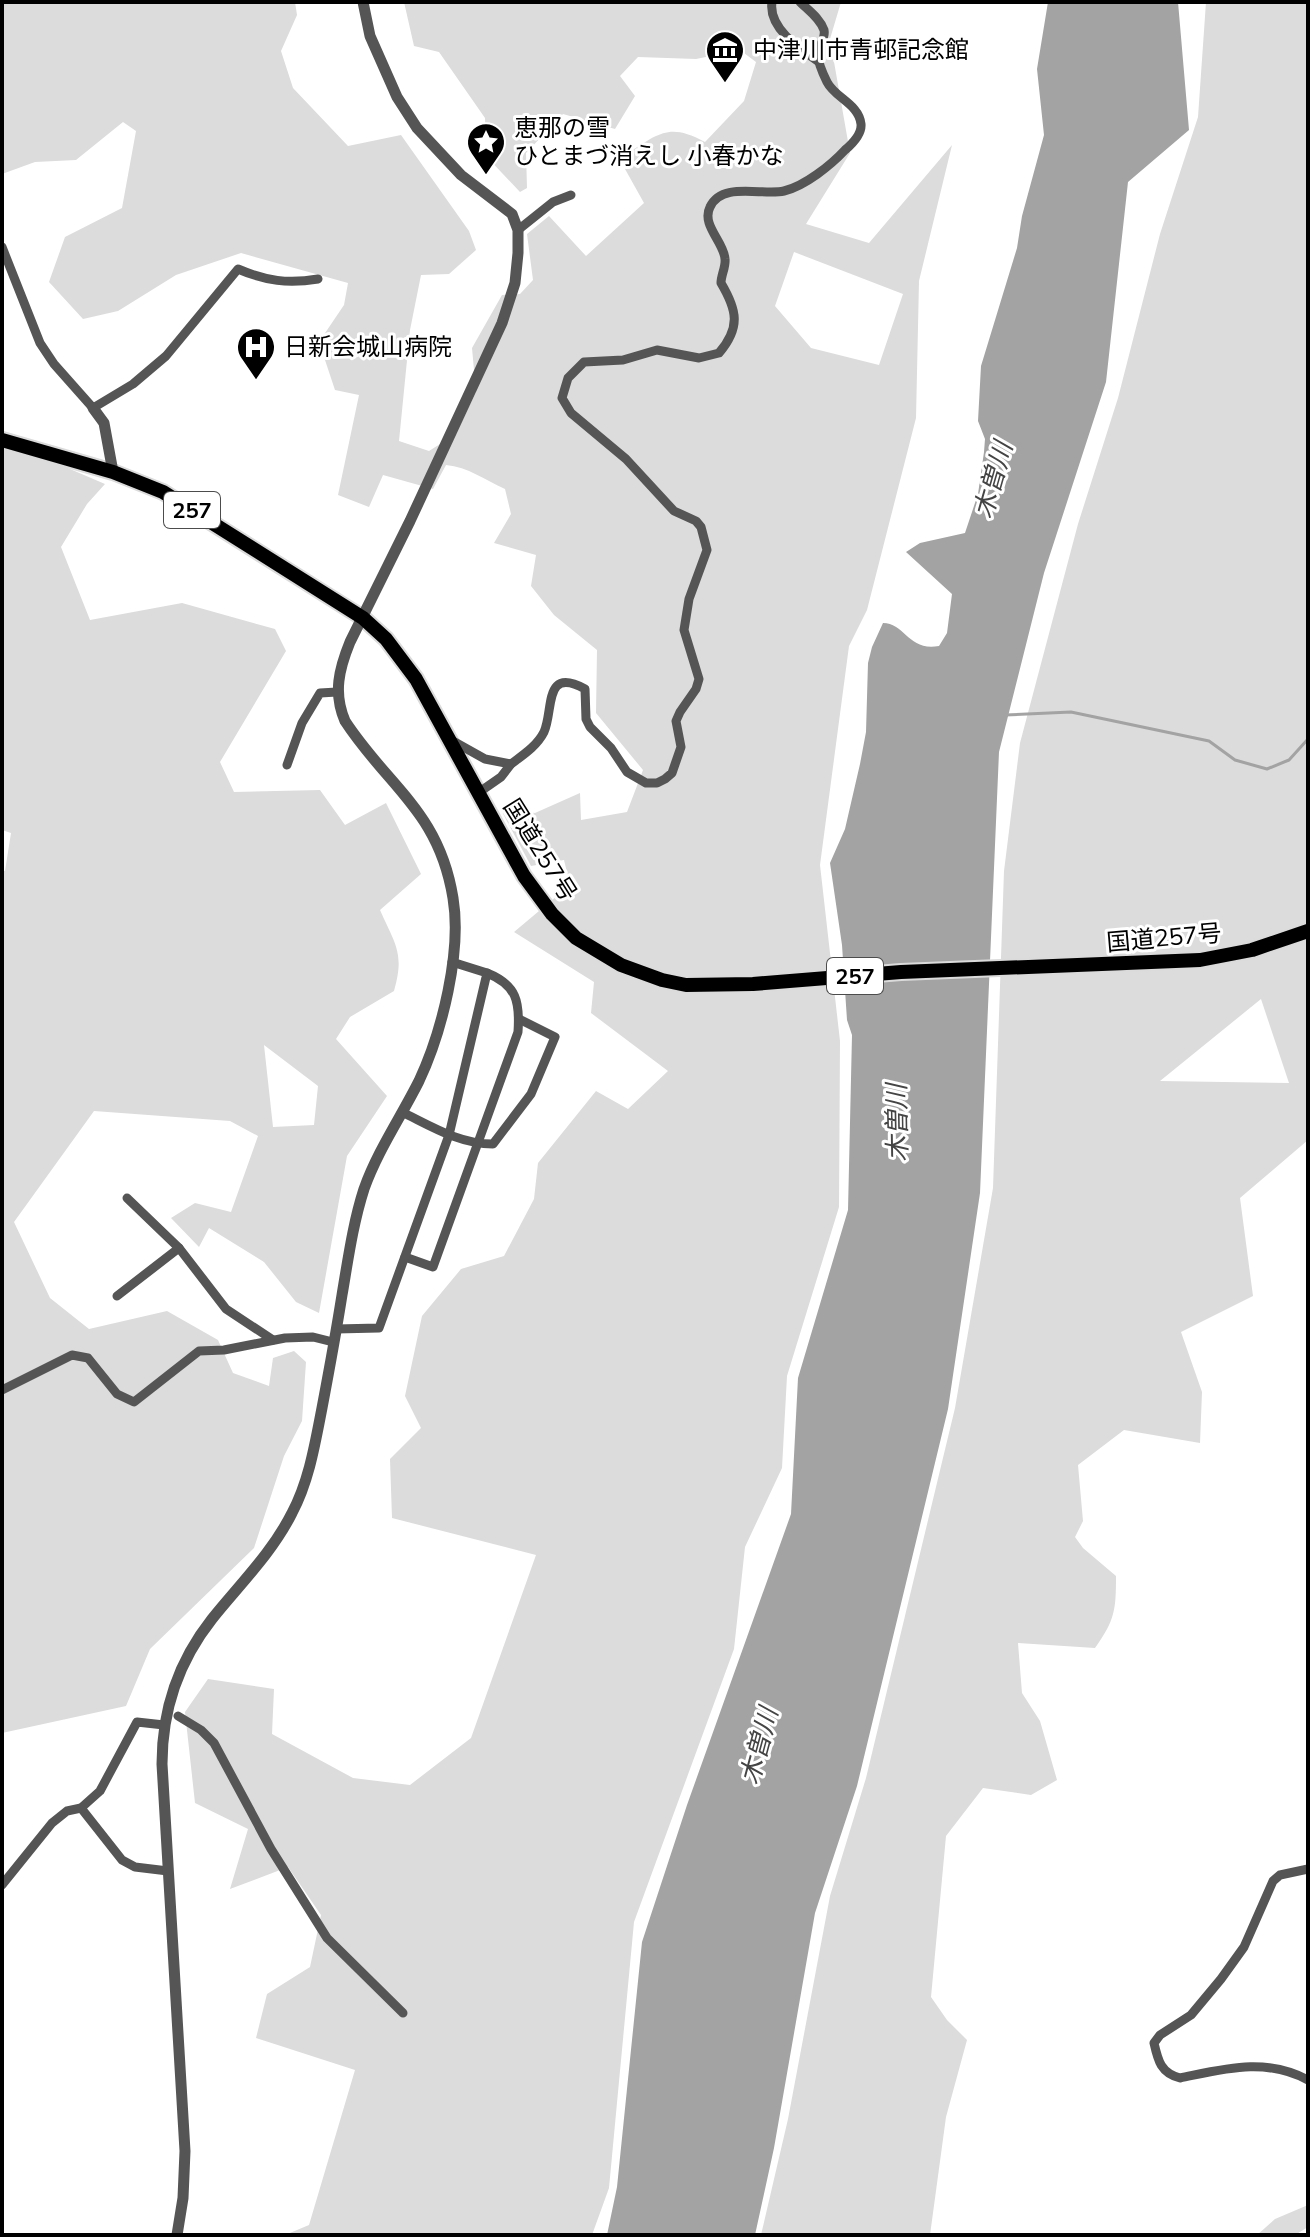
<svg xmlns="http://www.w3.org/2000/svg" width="1310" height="2237" font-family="Mulish,'Noto Sans JP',sans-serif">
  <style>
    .green { fill: #dcdcdc; fill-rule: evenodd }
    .water { fill: #a3a3a3 }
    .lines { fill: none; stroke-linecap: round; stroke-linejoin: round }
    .stream { stroke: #a3a3a3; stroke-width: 3 }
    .trunk-casing { stroke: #dbdbdb; stroke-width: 18 }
    .minor { stroke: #555; stroke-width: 9 }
    .tertiary { stroke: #555; stroke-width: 11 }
    .trunk { stroke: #000; stroke-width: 14 }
    .labels { text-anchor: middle; stroke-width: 6; stroke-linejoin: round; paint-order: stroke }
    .shield { fill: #fff; stroke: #4c4c4c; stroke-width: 2 }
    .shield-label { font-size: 22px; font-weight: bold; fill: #000 }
    .poi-label { font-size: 24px; fill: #000; stroke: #fff; text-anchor: start }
    .street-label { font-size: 24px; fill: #000; stroke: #fff }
    .water-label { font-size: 26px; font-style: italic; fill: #444; stroke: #fff }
  </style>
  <rect width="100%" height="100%" fill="#fff"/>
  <!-- green -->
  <g class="green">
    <path d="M2,2H295L297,15L281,51L293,88L348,146L401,135L469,231L476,250L449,274L421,275L410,330L399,441L429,451L456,434L476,392L472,348L502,295L520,294L533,280L527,234L549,216L586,256L644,203L625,169L628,153C660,133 669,123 705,142L744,101L756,62L740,50L696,59L638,57L620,76L635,96L615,129L563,114L526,153L527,188L520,192L486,156L485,118L439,52L414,46L404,2H841L830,39L850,153L806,224L869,243L952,145L919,281L916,418L867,610L849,646L820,865L840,1041L839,1207L787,1376L782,1468L745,1547L734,1649L634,1922L609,2188L592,2235H285L309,2225L355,2070L256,2038L267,1994L310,1967L321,1915L288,1867L230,1889L248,1829L195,1803L185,1712L208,1679L274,1689L272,1734L353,1778L410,1785L471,1738L536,1555L392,1518L390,1459L421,1428L405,1396L422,1316L461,1269L504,1256L534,1199L538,1163L596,1091L628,1109L668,1071L591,1013L594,982L514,932L570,885L564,860L531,866L500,808L535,813L580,793L581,820L627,812L643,770L596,713L597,650L554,615L531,586L536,555L494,543L511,514L505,489C485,480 468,467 446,465L433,489L383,475L369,507L338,495L359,395L335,390L319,342L344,305L348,283L241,253L176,275L118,311L83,319L49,282L65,237L122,208L136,131L123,122L76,160L35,162L2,174ZM794,252L903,294L879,365L811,348L775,306Z"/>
    <path d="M1206,2H1308V1140L1240,1198L1253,1296L1181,1332L1202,1392L1200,1443L1124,1430L1078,1465L1083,1521L1075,1537L1083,1548L1116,1576C1116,1610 1115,1620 1095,1648L1018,1643L1022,1693L1040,1721L1057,1780L1031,1795L983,1788L946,1836L931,1997L947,2020L967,2040L946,2117L930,2235H761L788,2119L830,1896L866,1778L955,1408L993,1188L1004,871L1020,743L1078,524L1118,398L1160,234L1198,117ZM1261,999L1289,1083L1160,1081Z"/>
    <path d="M2,447L49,460L105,484L87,504L61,547L90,620L182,603L275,629L286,651L220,762L234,792L320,790L345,825L386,803L421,874L380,910C395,944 405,953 394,991L350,1017L336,1039L387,1096L347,1156L319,1313L296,1302L264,1262L209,1228L199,1247L171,1218L195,1203L231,1212L258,1136L230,1121L94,1111L14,1222L50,1298L89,1329L167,1311L218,1340L233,1373L269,1386L273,1358L294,1351L306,1362L302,1421L284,1456L254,1548L150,1649L126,1706L2,1733V870L5,871L11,833L2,830ZM264,1045L318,1086L314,1125L273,1127Z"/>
    <path d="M1308,2205V2227L1295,2235H1257L1275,2219Z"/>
  </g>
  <!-- water -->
  <path class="water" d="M1048,2H1178L1189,130L1128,182L1106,382L1044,573L999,752L980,1193L948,1409L857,1786L815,1913L774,2148L755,2235H607L617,2187L642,1942L687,1805L791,1514L798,1378L848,1210L852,1035L847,1020L842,945L830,863L845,829L860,764L866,732L868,663L872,647L883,623C905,623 909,652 939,646L947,633L952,594L906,552L920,543L965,533L978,494L984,452L985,439L978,421L981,366L1017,248L1022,216L1044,135L1037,69Z"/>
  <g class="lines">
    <!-- stream -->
    <path class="stream" d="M1005,715L1071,712L1209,741L1235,760L1267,769L1289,760L1308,739"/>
    <!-- trunk casing -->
    <g class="trunk-casing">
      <path id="trunk" d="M2,440L113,472L163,492L363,618L386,639L416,679L524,876L552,914L576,938L621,965L662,980L686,985L753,984L901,972L1200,960L1252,950L1308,931"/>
    </g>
    <!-- minor -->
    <g class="minor">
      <path d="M772,2C768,28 800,49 819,62"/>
      <path d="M518,230L553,202L571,195"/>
      <path d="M2,247L40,343L54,364L93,408L133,384L166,356L238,269C266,281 288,284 318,279"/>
      <path d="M451,740L485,759L511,764C523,755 537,746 544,732C554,710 543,666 585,689L586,719L590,727L611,748L627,772L646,783H657L665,779L672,773L681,747L676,721L680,712L696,689L699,679L684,630L689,599L707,550L701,527L696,521L674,511L626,459L571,413L562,398L568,378L584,362L623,360L657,350L699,358L719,353C741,327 737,310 721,283C721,275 726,267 725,259C724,242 701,225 710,207C722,181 763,196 784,191C805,186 831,165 845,150C852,144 862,134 861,124C859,104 835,98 827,82C823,74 817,62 818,53C819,45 826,38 824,30C820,18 808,10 800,2"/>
      <path d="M287,765L302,723L320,693L337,692"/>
      <path d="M478,793L501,777L511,764"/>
      <path d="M402,1112C431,1126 459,1144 493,1144L531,1094L555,1037L519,1019"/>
      <path d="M127,1198L179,1248L226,1309L273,1340"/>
      <path d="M405,1257L433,1267L518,1032C520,1002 517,985 487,973"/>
      <path d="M117,1296L179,1248"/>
      <path d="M336,1329L379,1328L449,1135L487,973L452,962"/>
      <path d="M2,1390L72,1355L88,1358L117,1394L134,1402L199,1351L224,1350L285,1338L313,1337L333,1342"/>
      <path d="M178,1716L201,1730L214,1743L271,1849L327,1938L403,2013"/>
      <path d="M81,1808L122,1860L135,1867L168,1871"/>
      <path d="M1308,1869L1280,1875L1273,1881L1244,1947L1221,1979L1191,2015L1160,2035L1154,2043C1158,2061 1161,2073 1180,2078C1224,2069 1265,2057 1308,2080"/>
      <path d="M2,1885L52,1823L67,1811L81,1808L100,1791L137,1722L164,1725"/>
    </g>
    <!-- tertiary -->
    <g class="tertiary">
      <path d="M93,408L104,423L113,472"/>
      <path d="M177,2235L183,2198L185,2151L162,1764C162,1709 178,1662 212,1619C240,1584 272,1553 292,1513C309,1481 315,1444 322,1408C329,1371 336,1333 342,1295C348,1260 353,1223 364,1189C378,1150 401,1117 419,1081C442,1032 462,952 453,898C439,811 388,787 345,721C333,693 339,669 350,642L410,521L502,323L515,283L518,253V230L512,214L461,175L417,128L397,97L370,36L363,2"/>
    </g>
    <!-- trunk -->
    <use href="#trunk" class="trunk"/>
  </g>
  <!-- icons -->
  <defs>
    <g id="museum-pin" transform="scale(2)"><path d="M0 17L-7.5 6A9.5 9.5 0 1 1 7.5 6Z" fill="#000" stroke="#fff"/><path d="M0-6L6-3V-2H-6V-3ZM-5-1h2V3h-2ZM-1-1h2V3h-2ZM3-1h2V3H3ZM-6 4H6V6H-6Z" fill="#fff"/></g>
    <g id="sight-pin" transform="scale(2)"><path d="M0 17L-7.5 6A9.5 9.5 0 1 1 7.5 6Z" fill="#000" stroke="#fff"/><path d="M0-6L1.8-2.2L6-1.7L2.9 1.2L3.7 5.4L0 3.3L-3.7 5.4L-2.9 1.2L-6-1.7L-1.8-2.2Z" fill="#fff"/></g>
    <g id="hospital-pin" transform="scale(2)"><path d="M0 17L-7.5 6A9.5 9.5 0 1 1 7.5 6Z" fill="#000" stroke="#fff"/><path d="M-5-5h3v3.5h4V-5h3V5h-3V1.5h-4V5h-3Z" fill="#fff"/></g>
  </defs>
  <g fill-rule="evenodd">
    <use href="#museum-pin" x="725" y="50"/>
    <use href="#sight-pin" x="486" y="142"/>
    <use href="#hospital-pin" x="256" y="347"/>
  </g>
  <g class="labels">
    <!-- shield labels -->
    <g class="shield">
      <rect x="164" y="492" width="56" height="36" rx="6"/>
      <rect x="827" y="958" width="56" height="36" rx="6"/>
    </g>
    <g class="shield-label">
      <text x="192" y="518">257</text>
      <text x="855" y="984">257</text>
    </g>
    <!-- poi labels -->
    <g class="poi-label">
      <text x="753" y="58">中津川市青邨記念館</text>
      <text x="514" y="136">恵那の雪<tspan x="514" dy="28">ひとまづ消えし 小春かな</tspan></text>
      <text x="284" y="355">日新会城山病院</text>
    </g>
    <!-- street labels -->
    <g class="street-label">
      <text transform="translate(540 850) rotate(58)" y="8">国道257号</text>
      <text transform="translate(1164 938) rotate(-5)" y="8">国道257号</text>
    </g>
    <!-- water labels -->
    <g class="water-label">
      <text transform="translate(993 480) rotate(-74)" y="9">木曽川</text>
      <text transform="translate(897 1123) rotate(-91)" y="9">木曽川</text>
      <text transform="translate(759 1746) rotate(-75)" y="9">木曽川</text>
    </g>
  </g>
  <!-- border -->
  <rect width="1310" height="2237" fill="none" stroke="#000000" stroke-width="8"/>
</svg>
